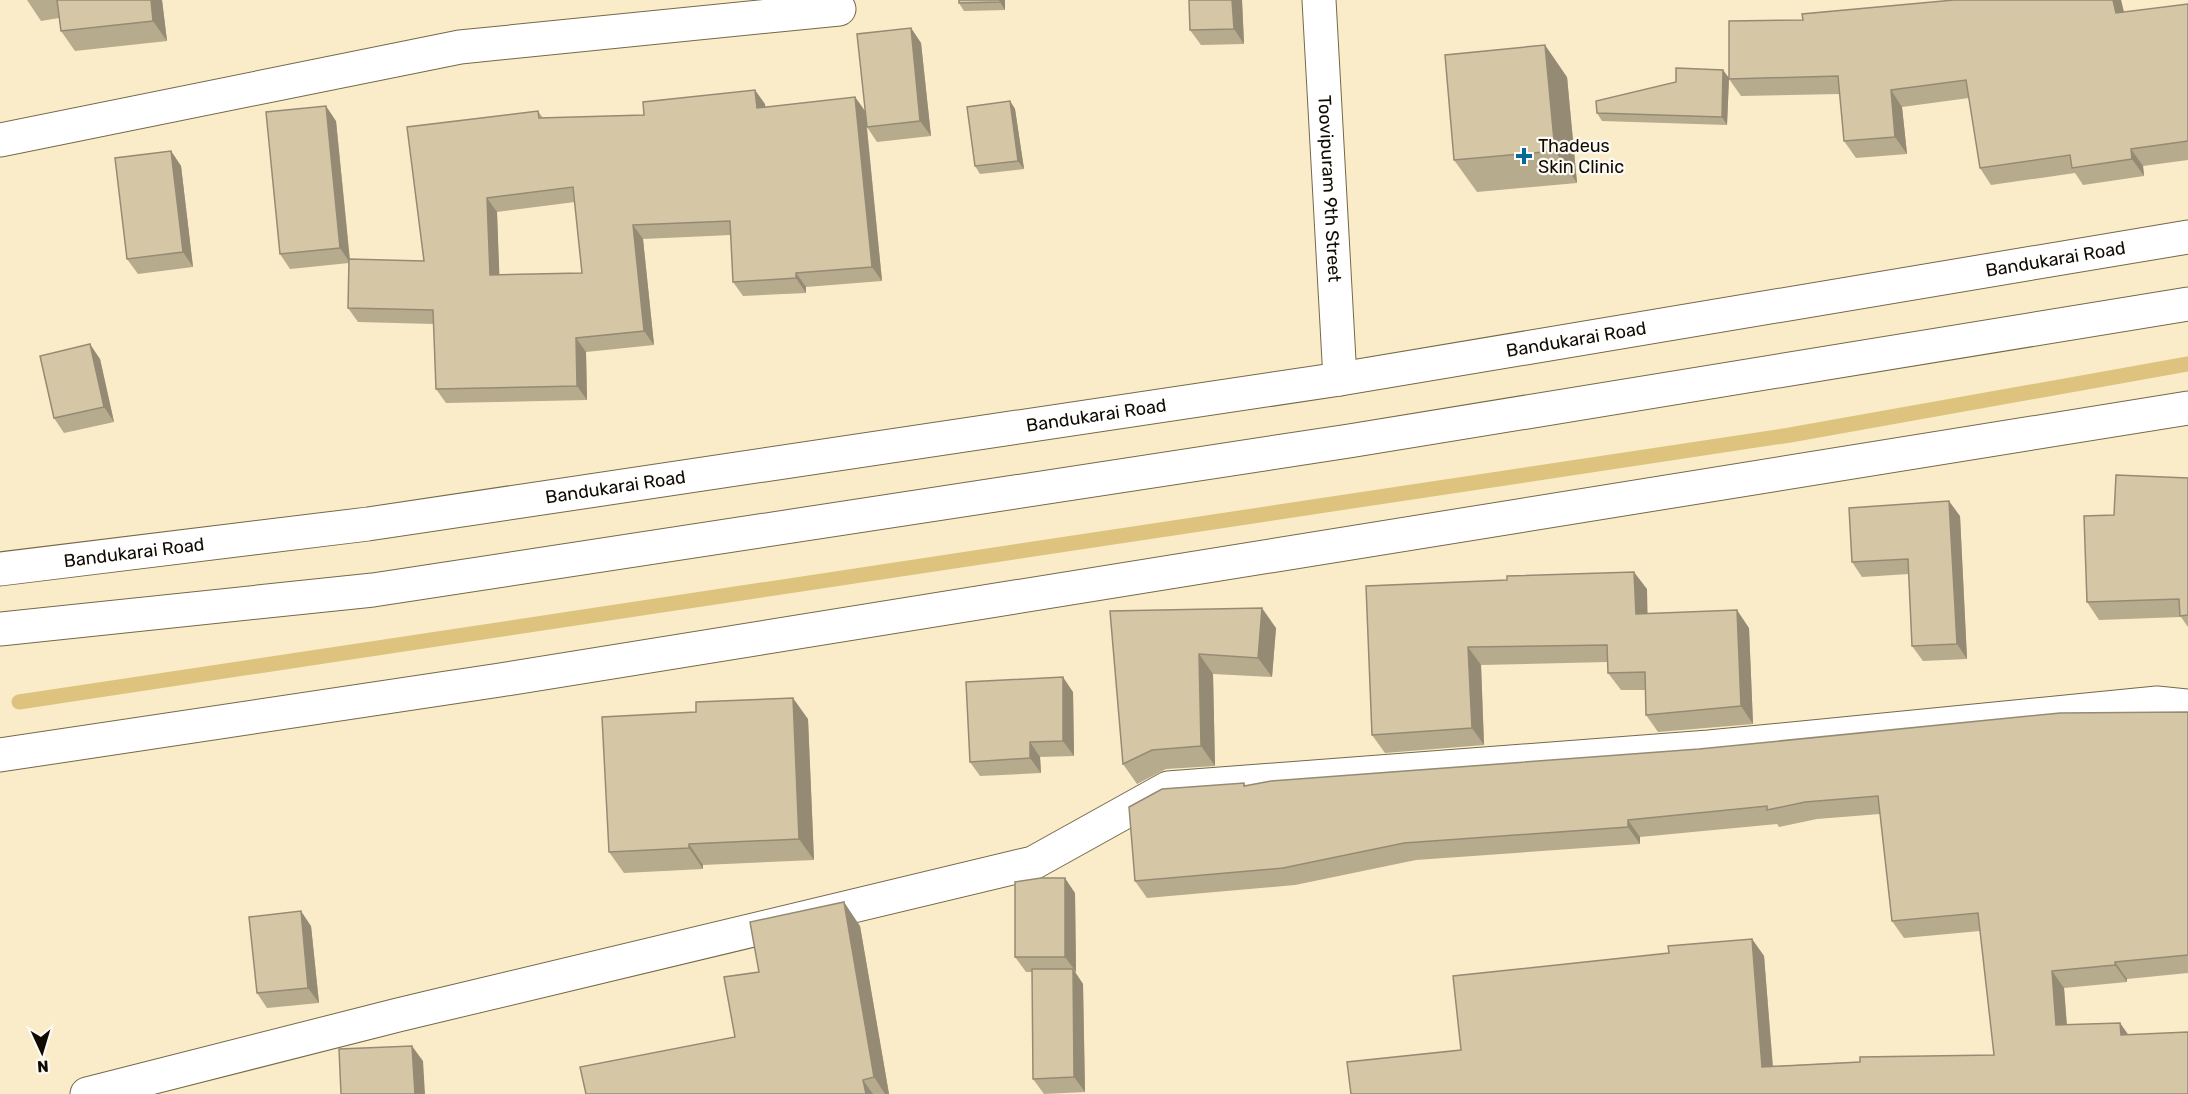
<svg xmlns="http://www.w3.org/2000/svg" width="2188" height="1094" font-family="Rubik,sans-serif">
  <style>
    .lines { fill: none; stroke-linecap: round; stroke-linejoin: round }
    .stream { stroke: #dec37f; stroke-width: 15 }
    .minor-casing { stroke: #756849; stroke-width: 35 }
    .secondary-casing { stroke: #756849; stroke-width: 35 }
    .minor { stroke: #fff; stroke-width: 33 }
    .secondary { stroke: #fff; stroke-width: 33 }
    .wall { fill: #b7ab8e; fill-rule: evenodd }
    .shaded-wall { fill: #958b74 }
    .building { fill: #d5c7a5; stroke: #958b74; stroke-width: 1.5; fill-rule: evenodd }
    .poi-dot { fill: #086998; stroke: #fdfaf3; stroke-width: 2 }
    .labels { text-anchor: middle; stroke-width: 4.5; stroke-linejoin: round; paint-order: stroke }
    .poi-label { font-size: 18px; fill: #100b02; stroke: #fdfaf3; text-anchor: start }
    .street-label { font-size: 18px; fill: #100b02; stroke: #fdfaf3 }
  </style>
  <rect width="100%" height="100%" fill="#faecc8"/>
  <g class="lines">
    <!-- stream -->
    <path class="stream" d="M19,702L1790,435L2188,364"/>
    <!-- minor casing -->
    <g class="minor-casing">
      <g id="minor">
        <path id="s1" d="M1319,0L1340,379"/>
        <path d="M0,140L460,47L839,9"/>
        <path d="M0,755L500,680L2188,408"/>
        <path d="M87,1094L398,1015L1033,863L1168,788L1709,747L2157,703L2188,706"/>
      </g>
    </g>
    <!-- secondary casing -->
    <g class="secondary-casing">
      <g id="secondary">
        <path id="s2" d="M0,569L368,524L1340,379L2188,237"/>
        <path d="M0,629L373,590L1349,441L2188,304"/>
      </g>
    </g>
    <!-- minor -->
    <use href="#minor" class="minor"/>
    <!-- secondary -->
    <use href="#secondary" class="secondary"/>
  </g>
  <!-- wall -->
  <g class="wall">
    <path d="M27,0H162L167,41L75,51L61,31L59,18L41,21Z"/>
    <path d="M1005,0V10L964,11L959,3Z"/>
    <path d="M1242,0L1244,44L1201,45L1190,30Z"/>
    <path d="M2121,0L2124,12L2188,4V160L2143,166L2144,176L2083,185L2075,173L1991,185L1980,168L1969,98L1902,107L1907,154L1856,158L1844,141L1840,94L1741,96L1729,79L1803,20Z"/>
    <path d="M911,28L921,43L931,136L877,142L867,127L882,281L806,287V293L743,296L733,282L731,235L643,239L654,345L586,352L587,400L446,403L436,389L434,324L358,322L348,308L349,263L290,269L280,254L336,121L350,259L424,261L538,111L543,118L644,115L765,104V107L855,97L865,111ZM575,202L582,273L499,275L497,212Z"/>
    <path d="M1567,77L1577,183L1477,192L1454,160Z"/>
    <path d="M1729,78L1727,125L1602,121L1597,113Z"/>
    <path d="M1010,101L1015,109L1024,169L980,174L975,166Z"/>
    <path d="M171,151L181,166L193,267L138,274L127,259Z"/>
    <path d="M100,359L114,422L64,433L54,418Z"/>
    <path d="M2188,478V627L2181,617L2099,620L2087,602L2114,515Z"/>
    <path d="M1960,516L1967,659L1923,661L1912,646L1909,574L1862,577L1852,562Z"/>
    <path d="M1366,586L1647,589V614L1749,628L1753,724L1658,732L1646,715L1645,690H1621L1608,673V662L1481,665L1484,745L1385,753L1372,735Z"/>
    <path d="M1110,611L1276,628L1272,677L1213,674L1215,766L1166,769L1137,784L1123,764Z"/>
    <path d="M1073,692L1074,756L1040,757L1041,773L980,776L970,762Z"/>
    <path d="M2188,712V973L2127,979V982L2064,988L2067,1025L2120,1023L2128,1035L2188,1094L1461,1050L1669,953L1752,939L1764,956L1773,1066L1994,1055L1980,931L1904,938L1892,921L1880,814L1817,819L1779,827L1777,824L1640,837V844L1416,860L1295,885L1147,898L1135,881L1244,783L1246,786Z"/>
    <path d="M808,719L814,860L703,865V869L624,873L609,852Z"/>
    <path d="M1075,893L1076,972H1075L1083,984L1085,1092L1044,1094L1033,1079L1032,972H1026L1015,957Z"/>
    <path d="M311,926L319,1003L267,1008L257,993Z"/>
    <path d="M860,926L889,1094H586L735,1037L759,972Z"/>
  </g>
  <!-- shaded-wall -->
  <g class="shaded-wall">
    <path d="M151,0H162L167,41L153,21Z"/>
    <path d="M1000,0H1005V10L1000,2Z"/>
    <path d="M1232,0H1242L1244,44L1234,29Z"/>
    <path d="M2113,0H2121L2128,30L2116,13Z"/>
    <path d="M911,28L921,43L931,136L920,121Z"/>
    <path d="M1545,45L1567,77L1577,183L1555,151Z"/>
    <path d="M1723,70L1729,78L1727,125L1722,117Z"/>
    <path d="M755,90L765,104L767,122L757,108Z"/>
    <path d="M1891,90L1902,107L1907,154L1895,137Z"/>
    <path d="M855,97L865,111L882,281L872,267Z"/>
    <path d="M1010,101L1015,109L1024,169L1018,161Z"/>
    <path d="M326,106L336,121L350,263L340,248Z"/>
    <path d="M2131,149L2143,166L2144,176L2132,159Z"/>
    <path d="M171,151L181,166L193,267L183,252Z"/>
    <path d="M487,198L497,212L500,290L490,275Z"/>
    <path d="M633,225L643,239L654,345L644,331Z"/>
    <path d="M796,273L806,287V293L796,278Z"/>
    <path d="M576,338L586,352L587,400L577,386Z"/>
    <path d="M90,344L100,359L114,422L104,407Z"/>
    <path d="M1949,501L1960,516L1967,659L1957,644Z"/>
    <path d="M1634,572L1647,589L1648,632L1636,614Z"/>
    <path d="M1262,608L1276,628L1272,677L1258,658Z"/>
    <path d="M1737,610L1749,628L1753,724L1741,706Z"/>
    <path d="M1468,647L1481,665L1484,745L1472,728Z"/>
    <path d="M1199,654L1213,674L1215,766L1201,746Z"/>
    <path d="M1063,677L1073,692L1074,756L1063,741Z"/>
    <path d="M793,698L808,719L814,860L799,839Z"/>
    <path d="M1030,742L1040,757L1041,773L1030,758Z"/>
    <path d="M1628,820L1640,837V844L1628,827Z"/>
    <path d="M689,844L703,865V869L689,848Z"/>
    <path d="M1065,878L1075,893L1076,972L1065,957Z"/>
    <path d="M844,902L860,926L889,1094H885L874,1077Z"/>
    <path d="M301,911L311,926L319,1003L308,988Z"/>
    <path d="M1752,939L1764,956L1774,1084L1762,1067Z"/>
    <path d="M2115,962L2127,979V982L2115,965Z"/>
    <path d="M1073,969L1083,984L1085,1092L1074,1077Z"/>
    <path d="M2052,971L2064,988L2068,1042L2056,1025Z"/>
    <path d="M2120,1023L2132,1040L2121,1035Z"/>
    <path d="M412,1046L423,1061L425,1094H415Z"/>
    <path d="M863,1080L873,1094H866Z"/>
  </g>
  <!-- building -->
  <g class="building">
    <path d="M57,0H151L153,21L61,31Z"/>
    <path d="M959,0H1000V2L959,3Z"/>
    <path d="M1189,0H1232L1234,29L1190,30Z"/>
    <path d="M1954,0H2113L2116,13L2188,4V141L2131,149L2132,159L2072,168L2070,155L1980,168L1966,80L1891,90L1895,137L1844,141L1838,76L1729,79V21L1803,20L1802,14Z"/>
    <path d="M911,28L920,121L867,127L857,34Z"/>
    <path d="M1545,45L1555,151L1454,160L1445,55Z"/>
    <path d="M1676,68L1723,70L1722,117L1597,113L1596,101L1676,82Z"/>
    <path d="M755,90L757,108L855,97L872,267L796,273V278L733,282L730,221L633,225L644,331L576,338L577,386L436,389L433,310L348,308L349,259L424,261L407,127L538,111L539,118L644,115L643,102ZM573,187L582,273L490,275L487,198Z"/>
    <path d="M1010,101L1018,161L975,166L967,107Z"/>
    <path d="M326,106L340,248L280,254L266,112Z"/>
    <path d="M171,151L183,252L127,259L115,158Z"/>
    <path d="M90,344L104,407L54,418L40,356Z"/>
    <path d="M2116,475L2188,478V615L2180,616L2179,599L2087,602L2084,516L2114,515Z"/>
    <path d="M1949,501L1957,644L1912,646L1908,559L1852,562L1849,508Z"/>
    <path d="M1634,572L1636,614L1737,610L1741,706L1646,715L1645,672L1608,673L1607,645L1468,647L1472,728L1372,735L1366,586L1507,580V576Z"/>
    <path d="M1262,608L1258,658L1199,654L1201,746L1152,750L1123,764L1110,611Z"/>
    <path d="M1063,677V741L1030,742V758L970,762L966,682Z"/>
    <path d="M793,698L799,839L689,844V848L609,852L602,717L696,712V702Z"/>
    <path d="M2188,712V955L2115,962V965L2052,971L2056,1025L2120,1023L2121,1035L2188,1032V1094H1351L1347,1062L1461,1050L1453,976L1669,953L1668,946L1752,939L1762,1067L1860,1062V1057L1994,1055L1978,913L1892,921L1878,796L1805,802L1767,810V806L1628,820V827L1404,843L1283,868L1135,881L1129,807L1162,789L1244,783V786L1271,781L1699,749L2060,713Z"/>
    <path d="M1041,878H1065V957H1015V882Z"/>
    <path d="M844,902L874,1077L863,1080L866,1094H586L580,1067L735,1037L724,977L759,972L750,922Z"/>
    <path d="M301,911L308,988L257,993L249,917Z"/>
    <path d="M1032,969H1073L1074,1077L1033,1079Z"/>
    <path d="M412,1046L415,1094H341L339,1049Z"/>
  </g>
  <!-- markers -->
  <path class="poi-dot" d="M1521 147h6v6h6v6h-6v6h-6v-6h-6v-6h6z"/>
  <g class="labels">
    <!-- poi labels -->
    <g class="poi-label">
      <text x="1538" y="152">Thadeus<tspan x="1538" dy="21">Skin Clinic</tspan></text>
    </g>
    <!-- street labels -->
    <g class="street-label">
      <text dy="6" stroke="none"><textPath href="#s1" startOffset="189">Toovipuram 9th Street</textPath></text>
      <text dy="6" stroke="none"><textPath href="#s2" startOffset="2079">Bandukarai Road</textPath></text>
      <text dy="6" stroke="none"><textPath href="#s2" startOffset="1593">Bandukarai Road</textPath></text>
      <text dy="6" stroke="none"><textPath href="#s2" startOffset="1107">Bandukarai Road</textPath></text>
      <text dy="6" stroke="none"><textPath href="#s2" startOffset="621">Bandukarai Road</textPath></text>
      <text dy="6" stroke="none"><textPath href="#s2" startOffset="135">Bandukarai Road</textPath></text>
    </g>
  </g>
  <!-- north arrow -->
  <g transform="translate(42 1052) rotate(176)" stroke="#fdfaf3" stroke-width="4.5" paint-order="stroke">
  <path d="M0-4.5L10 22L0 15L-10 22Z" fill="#100b02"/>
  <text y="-9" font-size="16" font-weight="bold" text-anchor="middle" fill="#100b02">N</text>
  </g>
</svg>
